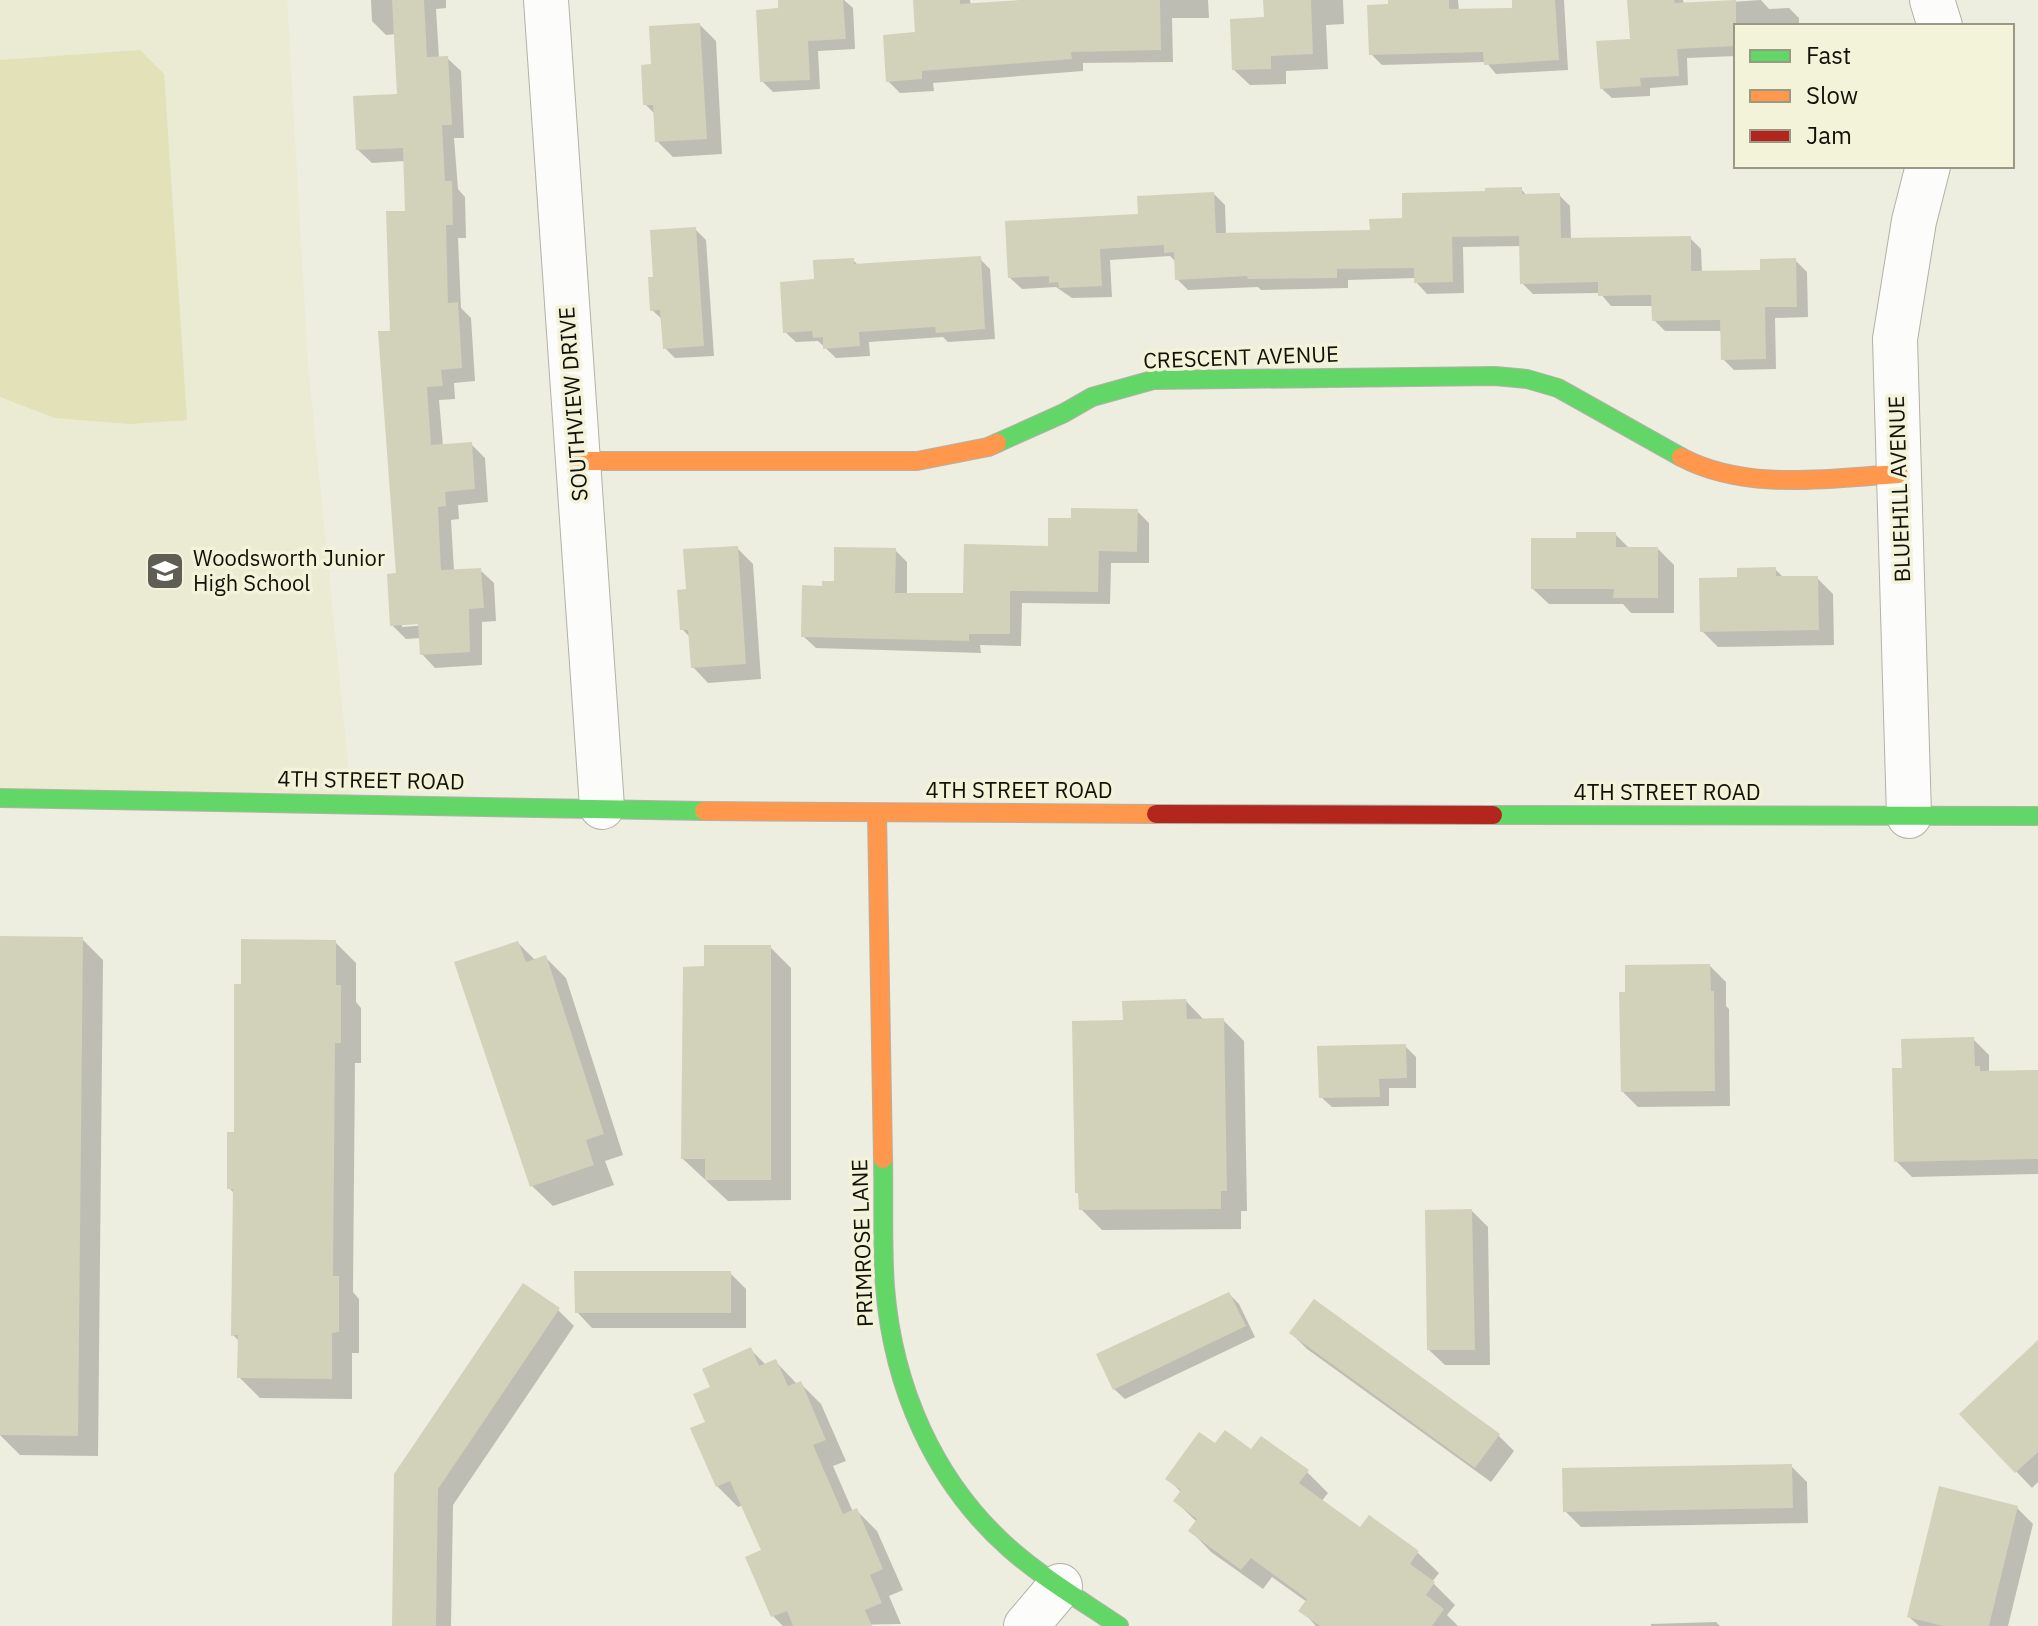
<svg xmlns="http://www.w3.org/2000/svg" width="2038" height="1626" font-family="'IBM Plex Sans',sans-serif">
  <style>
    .built { fill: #ebead3 }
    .green { fill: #e2e1b8 }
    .shadow { fill: #0003; fill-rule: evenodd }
    .building { fill: #d2d1b9 }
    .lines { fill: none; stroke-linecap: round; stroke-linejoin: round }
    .street-casing { stroke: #b2b2a7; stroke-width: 46 }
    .fast-casing { stroke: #b2b2a7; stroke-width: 20 }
    .slow-casing { stroke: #b2b2a7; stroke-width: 20 }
    .jam-casing { stroke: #b2b2a7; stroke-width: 20 }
    .street { stroke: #fcfcfa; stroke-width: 44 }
    .fast { stroke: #63d668; stroke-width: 18 }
    .slow { stroke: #ff974d; stroke-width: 18 }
    .jam { stroke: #b3261e; stroke-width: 18 }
    .labels { text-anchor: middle; stroke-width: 7; stroke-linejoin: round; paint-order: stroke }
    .street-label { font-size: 22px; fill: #121109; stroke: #f3f3da }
    .poi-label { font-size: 22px; fill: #121109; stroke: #f3f3da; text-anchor: start }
  </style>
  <rect width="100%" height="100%" fill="#edede0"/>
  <!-- built -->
  <path class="built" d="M0,0H287L308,365L352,803L0,792Z"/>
  <!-- green -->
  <path class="green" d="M140,50L164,74L187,420L130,424L55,418L0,397V60Z"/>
  <!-- shadow -->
  <g class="shadow">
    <path d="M371,0H446V8L436,9L439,58H447L461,71L464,138H454L458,189L465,197L466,238H458L461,308L471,318L475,381L454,383L455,399L439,400L443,446L471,444L485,458L488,502L458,505L459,519L451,520L454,571L480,570L494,583L496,621L482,622V665L435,668L422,654L421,638L406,639L392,625L398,575L392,332L407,213L405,161L372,163L358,150L399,95L396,34L386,35L372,21ZM428,621V625L402,627V623Z"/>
    <path d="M808,0H844L853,8L855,49L818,51L820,89L773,92L762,81L781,10Z"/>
    <path d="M915,0H970L971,5L1025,0H1208L1209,18H1172L1173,62L1083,63V71L933,83L934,91L900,93L888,81L917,34Z"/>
    <path d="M1265,0H1343L1344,24L1326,25L1328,69L1286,71V84L1250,85L1234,70L1266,19Z"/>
    <path d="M1406,0H1458L1459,10L1514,9V0H1564L1568,70L1496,74L1486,62L1382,65L1371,54L1390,6Z"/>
    <path d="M1629,0H1683L1684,5L1761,0L1769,9L1789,8L1799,18V26H1736V56L1687,58L1688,85L1650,88V96L1612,98L1601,88L1632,41Z"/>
    <path d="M700,25L716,41L722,154L673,157L657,141L656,115L645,104L653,66Z"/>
    <path d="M1521,189L1527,196L1559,195L1570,206L1571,240L1690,238L1701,249L1702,273L1762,272L1796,261L1807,272L1808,317L1775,318L1776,369L1734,370L1723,359L1722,331H1665L1654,320V306H1611L1600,293L1533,294L1522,283L1521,246L1463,247L1464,293L1427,294L1416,282V278L1348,280V288L1261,290L1258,287L1188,290L1177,279L1176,262L1170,256L1110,260L1112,297L1072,298L1056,287L1022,289L1010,278L1141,216L1214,194L1225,205L1226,235L1372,232L1404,220Z"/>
    <path d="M695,229L706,240L714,356L675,358L665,348L663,320L652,310L655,279Z"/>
    <path d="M980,259L990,269L995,339L948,342L943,337L869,342L870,356L836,358L818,341L796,342L785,332L816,281L853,260L859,266Z"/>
    <path d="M1137,511L1149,523V563H1111L1110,604L1022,603L1021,646L980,645L981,653L816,648L803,636L824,588L895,550L907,562V595H965L1050,548L1073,520Z"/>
    <path d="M1615,534L1630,549H1658L1674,565V613H1631L1623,604H1549L1533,589L1578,540Z"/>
    <path d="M737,548L753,564L761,679L708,683L693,667L691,638L682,629L688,591Z"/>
    <path d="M1775,569L1784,578H1817L1833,594L1834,645L1718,647L1702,631L1739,579Z"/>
    <path d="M82,939L103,960L98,1456L20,1455L0,1435V1383Z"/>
    <path d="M335,942L356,963V1002L361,1008V1063H355L353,1292L359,1299V1353H352V1399L260,1398L239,1377V1341L233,1335L235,1194L229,1188L236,1134L243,987Z"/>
    <path d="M518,943L535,960L545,957L566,978L623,1155L605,1161L614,1185L553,1206L532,1186Z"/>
    <path d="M770,947L791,968V1200L728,1201L683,1159L706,968Z"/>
    <path d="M1710,966L1726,982V1006L1729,1009L1730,1106L1638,1107L1623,1092Z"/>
    <path d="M1186,1001L1204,1020H1223L1244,1041L1247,1211H1241V1229L1102,1230L1081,1209L1080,1196L1077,1192L1125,1022Z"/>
    <path d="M1973,1039L1989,1055V1072H2038V1174L1912,1177L1896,1161L1904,1070Z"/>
    <path d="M1405,1046L1416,1057V1088H1389V1106L1332,1107L1321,1097Z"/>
    <path d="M1472,1211L1488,1227L1490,1365H1445L1429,1350Z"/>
    <path d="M730,1273L746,1289V1328H592L577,1312Z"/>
    <path d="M1229,1294L1239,1304L1255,1337L1125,1399L1114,1389Z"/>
    <path d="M558,1310L574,1326L453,1505L451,1626H394L396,1474Z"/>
    <path d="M1291,1333L1498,1435L1514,1451L1491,1482L1307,1349Z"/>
    <path d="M2038,1343V1482L2032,1488L1962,1414Z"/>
    <path d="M751,1350L766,1365L775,1361L797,1384L800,1383L821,1404L846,1461L833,1466L853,1512L856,1510L877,1531L903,1590L889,1596L901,1624L783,1626L773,1616L763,1551L743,1505L738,1507L717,1486L707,1423L713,1388Z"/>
    <path d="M1215,1446L1252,1452L1307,1472L1328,1493L1321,1502L1360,1530L1418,1553L1439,1573L1432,1582L1455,1605L1447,1615L1458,1626H1316L1301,1610L1307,1602L1272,1577L1263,1589L1211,1552L1191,1531L1197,1522L1175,1501L1182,1493L1168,1479Z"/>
    <path d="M1791,1466L1807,1482L1808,1523L1581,1527L1565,1511Z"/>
    <path d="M2017,1508L2033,1524L2008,1626H1919L1909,1617Z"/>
    <path d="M1716,1622L1720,1626H1651V1624Z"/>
  </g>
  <!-- building -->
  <g class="building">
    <path d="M392,0H424L427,57L448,56L452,125H442L445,181H452L453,225H446L448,303L458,302L462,368L441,370L443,386L427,387L431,445L472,442L475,489L445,492L446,506L438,507L441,570L481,568L484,608L469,609L470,652L420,655L418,624L390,626L387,574L396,573L378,331H390L386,211H405L403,148L356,150L353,96L397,94Z"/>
    <path d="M778,0H843L846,39L808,41L810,80L760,82L756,10L778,8Z"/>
    <path d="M913,0H960V4L1023,0H1160L1161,50L1071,52L1072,59L922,71V79L886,82L883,35L915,32Z"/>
    <path d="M1263,0H1311L1313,54L1271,56V69L1232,70L1230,19L1264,17Z"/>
    <path d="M1388,0H1449V9L1512,8V0H1555L1559,60L1484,65L1483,52L1369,55L1367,5L1388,4Z"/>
    <path d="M1627,0H1674L1675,3L1736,0V46L1677,49L1679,76L1640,78L1641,86L1600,89L1596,41L1630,39Z"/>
    <path d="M700,23L707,139L655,142L653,105H643L641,65L651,64L649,26Z"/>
    <path d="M1522,187V194L1560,193L1561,238L1691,236V271L1760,270V259L1796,258L1797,307H1765L1766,359L1721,360L1720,320L1652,321L1651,295L1598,296V282L1520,284L1519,236L1452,237L1453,282L1414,283V268L1337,269V278L1248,279L1247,276L1175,280L1174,252L1164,253V245L1100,249L1102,286L1059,288L1058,282L1049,283V276L1008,278L1005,221L1138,214L1137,196L1214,192L1216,233L1370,230L1369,219L1402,218V193L1485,191V188Z"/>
    <path d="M696,227L704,346L663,349L660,310L650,311L648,277H653L650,230Z"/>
    <path d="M981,256L985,329L936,333L935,327L859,332L860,346L823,349V337L813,338L812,331L783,333L780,282L814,279L813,260L854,258V264Z"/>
    <path d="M1071,508L1138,509L1137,552L1099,551L1098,592L1010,591V634H969V641L801,637L802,585L822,586V581H834V547L896,548L895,593H963L964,544L1048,546V518H1071Z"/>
    <path d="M1576,532H1616V547H1658V598H1613L1614,589H1531V538H1576Z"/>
    <path d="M738,546L746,664L691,668L688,630H680L677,590L686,589L683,549Z"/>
    <path d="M1776,567V576H1818L1819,630L1700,632L1699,578L1737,577V568Z"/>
    <path d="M0,936L83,937L78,1436L0,1435Z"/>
    <path d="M241,939L336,940V985H341V1043H335L333,1276H339V1332L332,1333V1379L237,1378L238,1335L231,1336L233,1189H227V1132H234V984H241Z"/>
    <path d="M518,941L526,962L546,955L604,1134L586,1140L594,1165L530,1187L454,962Z"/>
    <path d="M704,945H771V1180H705V1159H681L683,967L704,966Z"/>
    <path d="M1710,964L1711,991H1714L1715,1091L1621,1092L1619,992H1625V965Z"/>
    <path d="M1186,999L1187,1019L1224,1018L1227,1191H1221V1209L1079,1210L1078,1193H1075L1072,1021L1123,1020L1122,1001Z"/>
    <path d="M1974,1037L1975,1066H1980V1071L2038,1070V1159L1894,1162L1892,1068H1902L1901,1039Z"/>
    <path d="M1406,1044L1407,1078L1379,1079L1380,1097L1319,1098L1317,1046Z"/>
    <path d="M1472,1209L1475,1350H1427L1425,1210Z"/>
    <path d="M574,1271H731V1313H575Z"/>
    <path d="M523,1283L560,1308L438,1489L436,1626H392L394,1474Z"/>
    <path d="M1229,1292L1246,1326L1113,1390L1096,1354Z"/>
    <path d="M1314,1299L1500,1434L1475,1468L1289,1333Z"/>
    <path d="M2038,1340V1452L2015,1473L1959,1414Z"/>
    <path d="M751,1347L759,1366L776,1359L788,1386L801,1381L826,1440L813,1445L843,1514L857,1508L883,1569L870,1575L882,1603L865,1610L872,1626H793L787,1611L771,1617L745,1557L761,1550L730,1481L716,1487L690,1428L705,1422L693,1394L710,1387L702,1369Z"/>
    <path d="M1225,1430L1251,1449L1261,1436L1309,1470L1299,1483L1360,1527L1369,1515L1419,1551L1410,1564L1435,1582L1426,1595L1444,1609L1432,1626H1320L1298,1611L1307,1599L1251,1558L1241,1570L1188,1531L1197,1519L1173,1501L1181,1490L1165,1479L1199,1432L1215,1443Z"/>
    <path d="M1792,1464L1793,1508L1563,1512L1562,1468Z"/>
    <path d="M1939,1486L2018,1506L1989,1626H1943L1907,1617Z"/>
  </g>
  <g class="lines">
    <!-- street casing -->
    <g class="street-casing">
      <g id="street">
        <path d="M546,0L602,807"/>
        <path d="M1932,0L1940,26"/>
        <path d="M1909,816L1895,339L1914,221L1928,166"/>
        <path d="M1026,1626L1060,1586"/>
      </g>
    </g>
    <!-- fast casing -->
    <g class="fast-casing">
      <g id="fast">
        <path d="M997,443L1064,413L1092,397L1153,380L1495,376L1527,379L1558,388L1681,457"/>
        <path d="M0,798L704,811"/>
        <path d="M1493,815L2038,816"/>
        <path d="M883,1159C884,1201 882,1245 885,1287C893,1387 934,1482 1010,1549C1043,1578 1082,1601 1119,1626"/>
      </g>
    </g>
    <!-- slow casing -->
    <g class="slow-casing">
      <g id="slow">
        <path d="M1681,457C1747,492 1829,478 1899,474"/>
        <path d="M577,461H917L988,447L997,443"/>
        <path d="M704,811L1156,814"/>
        <path d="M877,814L883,1159"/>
      </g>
    </g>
    <!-- jam casing -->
    <g class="jam-casing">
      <path id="jam" d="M1156,814L1493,815"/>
    </g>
    <!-- street -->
    <use href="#street" class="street"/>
    <!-- fast -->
    <use href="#fast" class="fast"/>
    <!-- slow -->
    <use href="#slow" class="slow"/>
    <!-- jam -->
    <use href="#jam" class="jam"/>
  </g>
  <!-- icons -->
  <defs>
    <g id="school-square" transform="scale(2)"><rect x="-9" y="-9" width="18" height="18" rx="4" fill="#5f5e54" stroke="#f3f3da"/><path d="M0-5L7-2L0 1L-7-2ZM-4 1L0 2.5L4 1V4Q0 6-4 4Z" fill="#fff"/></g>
  </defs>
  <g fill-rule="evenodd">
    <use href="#school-square" x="165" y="571"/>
  </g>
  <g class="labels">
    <!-- street labels -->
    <g class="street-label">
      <text transform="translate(1241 357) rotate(-2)" y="8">CRESCENT AVENUE</text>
      <text transform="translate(573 404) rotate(-94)" y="8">SOUTHVIEW DRIVE</text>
      <text transform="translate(1899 489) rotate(-92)" y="8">BLUEHILL AVENUE</text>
      <text transform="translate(371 780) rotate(1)" y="8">4TH STREET ROAD</text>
      <text x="1019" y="798">4TH STREET ROAD</text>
      <text x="1667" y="800">4TH STREET ROAD</text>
      <text transform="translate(862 1243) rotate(-92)" y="8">PRIMROSE LANE</text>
    </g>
    <!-- poi labels -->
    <g class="poi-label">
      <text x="193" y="566">Woodsworth Junior<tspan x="193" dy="25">High School</tspan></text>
    </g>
  </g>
  <!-- legend -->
  <rect x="1734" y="24" width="280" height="144" fill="#f3f3da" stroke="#999986" stroke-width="2"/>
  <rect x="1750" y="50" width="40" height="12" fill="#63d668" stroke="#999986" stroke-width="2"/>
  <text x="1806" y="64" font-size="24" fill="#121109">Fast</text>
  <rect x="1750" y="90" width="40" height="12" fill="#ff974d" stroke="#999986" stroke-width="2"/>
  <text x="1806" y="104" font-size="24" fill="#121109">Slow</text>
  <rect x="1750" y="130" width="40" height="12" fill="#b3261e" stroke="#999986" stroke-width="2"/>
  <text x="1806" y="144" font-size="24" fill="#121109">Jam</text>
</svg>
